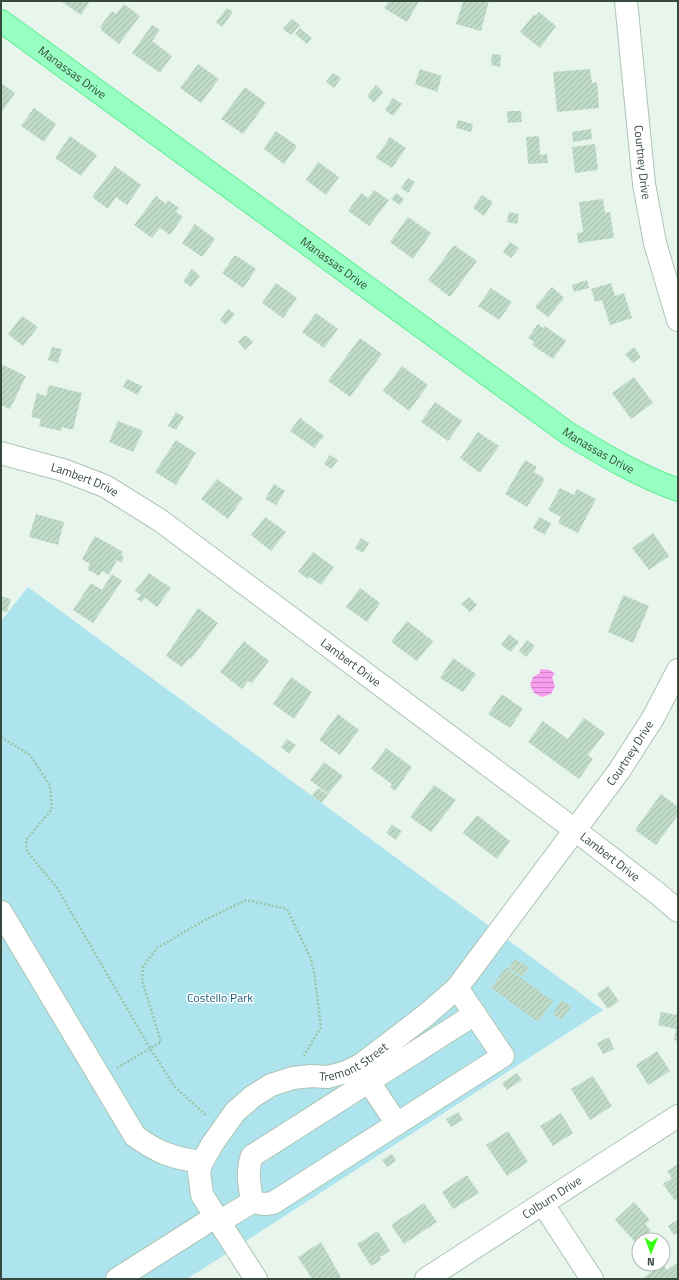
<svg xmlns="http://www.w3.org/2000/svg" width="679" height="1280" font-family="'Titillium Web',sans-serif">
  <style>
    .green { fill: #ade4ed }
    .water { fill: url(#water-rules) }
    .building { fill: url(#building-hatch) }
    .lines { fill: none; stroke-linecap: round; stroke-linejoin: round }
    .minor-casing { stroke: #acc5b5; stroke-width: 24 }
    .major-casing { stroke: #5dee95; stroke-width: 24 }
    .path { stroke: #99c5a8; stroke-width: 2.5; stroke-dasharray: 2 2; stroke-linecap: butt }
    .minor { stroke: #fff; stroke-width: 22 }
    .major { stroke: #97ffc1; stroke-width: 22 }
    .labels { text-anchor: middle; stroke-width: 3; stroke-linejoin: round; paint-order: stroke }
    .street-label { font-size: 12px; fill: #36493c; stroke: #fff }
    .park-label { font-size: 12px; fill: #236481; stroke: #fff }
  </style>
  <defs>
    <pattern id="water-rules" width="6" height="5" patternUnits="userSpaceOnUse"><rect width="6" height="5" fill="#f79fee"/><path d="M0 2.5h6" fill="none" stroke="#c984c2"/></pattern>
    <pattern id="building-hatch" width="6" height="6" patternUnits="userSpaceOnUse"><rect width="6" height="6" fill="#bfdbc7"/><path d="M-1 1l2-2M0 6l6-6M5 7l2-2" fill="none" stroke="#a5bdac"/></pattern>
  </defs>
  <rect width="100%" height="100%" fill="#e8f5ed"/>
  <!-- green -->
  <path class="green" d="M28,587L603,1010L187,1279H1V621Z"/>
  <!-- water -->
  <path class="water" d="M540,669L550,670L555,674L552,677L555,686L551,694L542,697L534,693L530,685L533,677L540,673Z"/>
  <!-- building -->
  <g class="building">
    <path d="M61,1H90L81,15Z"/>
    <path d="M389,1H419L407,22L384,8Z"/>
    <path d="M463,1H489L481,31L456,24Z"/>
    <path d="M124,4L140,16L119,44L101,30L102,29L100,27L112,11L116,14Z"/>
    <path d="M227,8L233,12L222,27L216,22Z"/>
    <path d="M539,12L556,26L540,48L520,32L534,14L536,16Z"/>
    <path d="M292,19L300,25L291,35L283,29Z"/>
    <path d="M152,25L160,30L152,41L172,56L160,73L132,53Z"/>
    <path d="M300,28L312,38L307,44L295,34Z"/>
    <path d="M492,54L501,55L500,67L491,65Z"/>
    <path d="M198,64L219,79L201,103L180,88Z"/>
    <path d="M420,69L442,76L437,92L415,84Z"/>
    <path d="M590,69L592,83L597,82L599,108L557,112L553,72Z"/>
    <path d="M333,73L341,78L334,88L326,82Z"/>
    <path d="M1,83L15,93L1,113Z"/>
    <path d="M376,85L383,92L374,103L367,96Z"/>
    <path d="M245,87L266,103L243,134L221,119Z"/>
    <path d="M393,98L402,104L393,116L385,110Z"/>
    <path d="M34,108L56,124L44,142L21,126Z"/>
    <path d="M507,111H521L522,122L508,123Z"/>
    <path d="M458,120L473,124L471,132L456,128Z"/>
    <path d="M591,129L592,139L573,142L572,132Z"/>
    <path d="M276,131L297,146L284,164L264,149Z"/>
    <path d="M70,136L97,155L81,176L55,158Z"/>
    <path d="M539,136L540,155L547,154L548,163L528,164L526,137Z"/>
    <path d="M390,137L406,148L392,168L376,158Z"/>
    <path d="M595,144L598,170L575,173L572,147Z"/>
    <path d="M318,162L339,177L326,195L306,180Z"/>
    <path d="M115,166L141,185L127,205L116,197L108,209L92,197Z"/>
    <path d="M408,178L415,182L408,193L401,188Z"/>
    <path d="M374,190L389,200L369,226L348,211L361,193L368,198Z"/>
    <path d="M396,193L404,199L400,205L391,199Z"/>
    <path d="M482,195L493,202L484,216L473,208Z"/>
    <path d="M156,196L166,204L168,200L179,208L176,212L183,217L170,235L160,228L152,238L134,225Z"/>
    <path d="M603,199L605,213L610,212L614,238L578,243L577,233L583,232L579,202Z"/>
    <path d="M509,212L519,214L517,224L507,222Z"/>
    <path d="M408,217L431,233L413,259L390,242Z"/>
    <path d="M195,224L215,239L202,257L182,243Z"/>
    <path d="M510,242L519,248L511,258L503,252Z"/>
    <path d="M454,245L477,261L450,297L428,280Z"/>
    <path d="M235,255L256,269L243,288L222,273Z"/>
    <path d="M192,269L200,276L191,287L183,281Z"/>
    <path d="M587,280L589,288L574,292L572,285Z"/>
    <path d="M276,283L297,298L283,318L262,303Z"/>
    <path d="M611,283L615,296L624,293L632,318L610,325L602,300L595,302L591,289Z"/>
    <path d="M552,287L564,298L548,317L535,307Z"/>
    <path d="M491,288L512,302L499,320L478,306Z"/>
    <path d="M228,309L235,314L226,325L220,320Z"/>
    <path d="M316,313L338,329L324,348L302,332Z"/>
    <path d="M22,316L38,327L23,346L8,334Z"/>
    <path d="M538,324L543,328L545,326L566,341L553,359L532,345L534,342L528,338Z"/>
    <path d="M245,335L253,342L245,350L238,342Z"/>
    <path d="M360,338L382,354L350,397L328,381Z"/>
    <path d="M52,347L62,349L58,363L48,360Z"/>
    <path d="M634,347L641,357L633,363L625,354Z"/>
    <path d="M1,364L26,376L10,409L1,405Z"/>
    <path d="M402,366L428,385L409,411L383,391Z"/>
    <path d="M634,377L653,403L631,419L612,393Z"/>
    <path d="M127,379L142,386L138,395L123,387Z"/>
    <path d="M49,385L82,393L73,430L62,427L61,431L39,426L41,419L31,417L37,393L46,396Z"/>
    <path d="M435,402L462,421L448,441L421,422Z"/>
    <path d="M176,412L184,417L176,430L168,426Z"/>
    <path d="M300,418L324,436L314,448L290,431Z"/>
    <path d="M118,421L143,431L133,452L109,442Z"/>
    <path d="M478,432L499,446L480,473L460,458Z"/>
    <path d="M176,440L196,453L176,485L155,472Z"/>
    <path d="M330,455L338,460L331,469L324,464Z"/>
    <path d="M525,460L537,467L534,472L545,479L527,507L505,494Z"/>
    <path d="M217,479L243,498L228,519L201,499Z"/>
    <path d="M274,484L285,491L276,505L265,499Z"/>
    <path d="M560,488L574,495L577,489L596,499L578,533L558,523L561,517L548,510Z"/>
    <path d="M36,514L64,522L58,545L29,537Z"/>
    <path d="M265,517L286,532L271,551L251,535Z"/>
    <path d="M539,517L551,523L545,535L533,528Z"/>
    <path d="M653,533L669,556L649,570L632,548Z"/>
    <path d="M95,536L123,552L121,555L124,557L121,563L117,560L109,575L102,571L99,576L87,569L90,564L82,559Z"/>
    <path d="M361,538L369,543L363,553L355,548Z"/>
    <path d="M313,552L334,567L321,585L310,577L308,579L298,572Z"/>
    <path d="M149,573L171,588L157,607L145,598L141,602L137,599L141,595L135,591Z"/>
    <path d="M112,574L122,581L93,623L73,610L91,583L102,590Z"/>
    <path d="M360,588L380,603L367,622L346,607Z"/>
    <path d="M623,595L649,606L633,643L608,632Z"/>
    <path d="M1,596L11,599L7,612L1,611Z"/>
    <path d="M469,597L477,605L470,612L461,604Z"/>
    <path d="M198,608L218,623L191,659L189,658L182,667L166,656Z"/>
    <path d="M407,621L433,641L417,661L391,642Z"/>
    <path d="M509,634L519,642L511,652L501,645Z"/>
    <path d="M527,640L535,646L526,657L519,651Z"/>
    <path d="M244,641L269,661L252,683L248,681L242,689L220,672Z"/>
    <path d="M453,658L476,674L463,692L440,678Z"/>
    <path d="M291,677L312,692L294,719L273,704Z"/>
    <path d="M502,694L523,709L510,728L488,714Z"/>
    <path d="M338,714L359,730L340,755L319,740Z"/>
    <path d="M584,718L605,733L588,755L593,759L579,779L528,742L543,721L568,739Z"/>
    <path d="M287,739L296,745L289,754L281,747Z"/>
    <path d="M386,748L412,767L395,791L390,787L392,784L371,769Z"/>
    <path d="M324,762L343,776L328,794L310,780Z"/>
    <path d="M434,785L456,800L431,832L410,817Z"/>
    <path d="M318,788L328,795L321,803L312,795Z"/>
    <path d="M661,794L678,807V815L656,845L635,830Z"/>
    <path d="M477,815L510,841L497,859L463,833Z"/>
    <path d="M392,825L402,831L396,840L386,833Z"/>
    <path d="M515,959L529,968L522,977L509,968Z"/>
    <path d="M506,967L553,1001L538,1022L491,988Z"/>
    <path d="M608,986L619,1001L608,1009L597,994Z"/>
    <path d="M562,1000L571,1007L562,1020L553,1014Z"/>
    <path d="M661,1012L678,1015V1041L674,1040L676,1029L658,1025Z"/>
    <path d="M609,1037L614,1049L603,1054L597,1043Z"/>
    <path d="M657,1051L670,1071L648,1085L636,1065Z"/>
    <path d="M517,1073L522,1080L507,1090L502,1083Z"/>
    <path d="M593,1076L612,1106L590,1120L571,1089Z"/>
    <path d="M458,1112L463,1120L451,1127L446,1119Z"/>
    <path d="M561,1113L573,1133L553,1146L540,1126Z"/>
    <path d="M508,1131L528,1162L507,1176L486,1145Z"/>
    <path d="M392,1154L396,1161L387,1167L382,1160Z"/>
    <path d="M678,1164V1198L675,1201L663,1184L672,1178L667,1171Z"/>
    <path d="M467,1175L479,1193L453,1209L442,1192Z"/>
    <path d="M634,1202L650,1220L645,1224L651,1231L641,1240H639L637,1244L615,1220Z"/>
    <path d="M424,1203L437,1222L404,1244L391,1225Z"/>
    <path d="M677,1220L678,1232L674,1235L668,1226Z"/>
    <path d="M378,1231L390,1251L380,1257L381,1260L371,1266L357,1244Z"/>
    <path d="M321,1242L342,1279H312L298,1257Z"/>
    <path d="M678,1262V1279H645L644,1277L663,1264L667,1270Z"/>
  </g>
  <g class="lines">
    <!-- minor casing -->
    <g class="minor-casing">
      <g id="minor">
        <path id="s1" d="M626,1L644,184L655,243L678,320"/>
        <path id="s2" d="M1,453L63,470L105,486L161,521L575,830L657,893L678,911"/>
        <path d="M1,912L135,1136C158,1153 173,1158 202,1162"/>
        <path d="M369,1082L397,1124"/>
        <path d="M252,1202C250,1187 246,1171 252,1156L475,1014"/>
        <path d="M543,1204L592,1279"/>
        <path d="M219,1222L252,1202L264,1204L273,1203L503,1056L457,988"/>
        <path d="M117,1279L215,1217"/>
        <path id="s3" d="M256,1279L202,1195L199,1172L202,1162L213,1143L235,1112L252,1097L271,1085L293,1078L311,1076L328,1077L346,1072L362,1064L426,1015L457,988L619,771L653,718L678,670"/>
        <path id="s4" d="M426,1279L678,1116"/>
      </g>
    </g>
    <!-- major casing -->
    <g class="major-casing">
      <g id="major">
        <path id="s5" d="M1,21L569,434C604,455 639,476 678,490"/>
      </g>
    </g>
    <!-- path -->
    <g class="path">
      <path d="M1,737L30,755L50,786L52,809L26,840L27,851L57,888L150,1048L174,1086L207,1116"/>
      <path d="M117,1068L161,1042L142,980L143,967L157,948L205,920L246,900L287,909L310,957L314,971L321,1027L304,1056"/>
    </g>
    <!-- minor -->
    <use href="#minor" class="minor"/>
    <!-- major -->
    <use href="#major" class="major"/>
  </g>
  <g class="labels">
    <!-- street labels -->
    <g class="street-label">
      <text dy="4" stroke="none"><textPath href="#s5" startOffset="88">Manassas Drive</textPath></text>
      <text dy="4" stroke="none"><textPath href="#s1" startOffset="162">Courtney Drive</textPath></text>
      <text dy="4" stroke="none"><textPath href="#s5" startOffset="412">Manassas Drive</textPath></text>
      <text dy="4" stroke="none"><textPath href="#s5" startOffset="736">Manassas Drive</textPath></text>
      <text dy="4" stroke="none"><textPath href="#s2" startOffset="88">Lambert Drive</textPath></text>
      <text dy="4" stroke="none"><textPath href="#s2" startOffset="412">Lambert Drive</textPath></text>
      <text dy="4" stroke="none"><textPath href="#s3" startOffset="747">Courtney Drive</textPath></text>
      <text dy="4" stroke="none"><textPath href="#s2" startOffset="736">Lambert Drive</textPath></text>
      <text dy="4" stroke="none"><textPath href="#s3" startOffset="326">Tremont Street</textPath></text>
      <text dy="4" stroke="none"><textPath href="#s4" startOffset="150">Colburn Drive</textPath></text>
    </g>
    <!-- park labels -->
    <g class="park-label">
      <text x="220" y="1002">Costello Park</text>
    </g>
  </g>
  <!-- border -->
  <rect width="679" height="1280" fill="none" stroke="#36493c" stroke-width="4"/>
  <!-- north arrow -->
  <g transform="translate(651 1252) rotate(181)"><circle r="19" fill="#ffffff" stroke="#afb6b1"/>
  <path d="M0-3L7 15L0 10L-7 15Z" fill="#3bff15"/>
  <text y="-6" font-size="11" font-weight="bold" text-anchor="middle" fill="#36493c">N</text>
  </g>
</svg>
